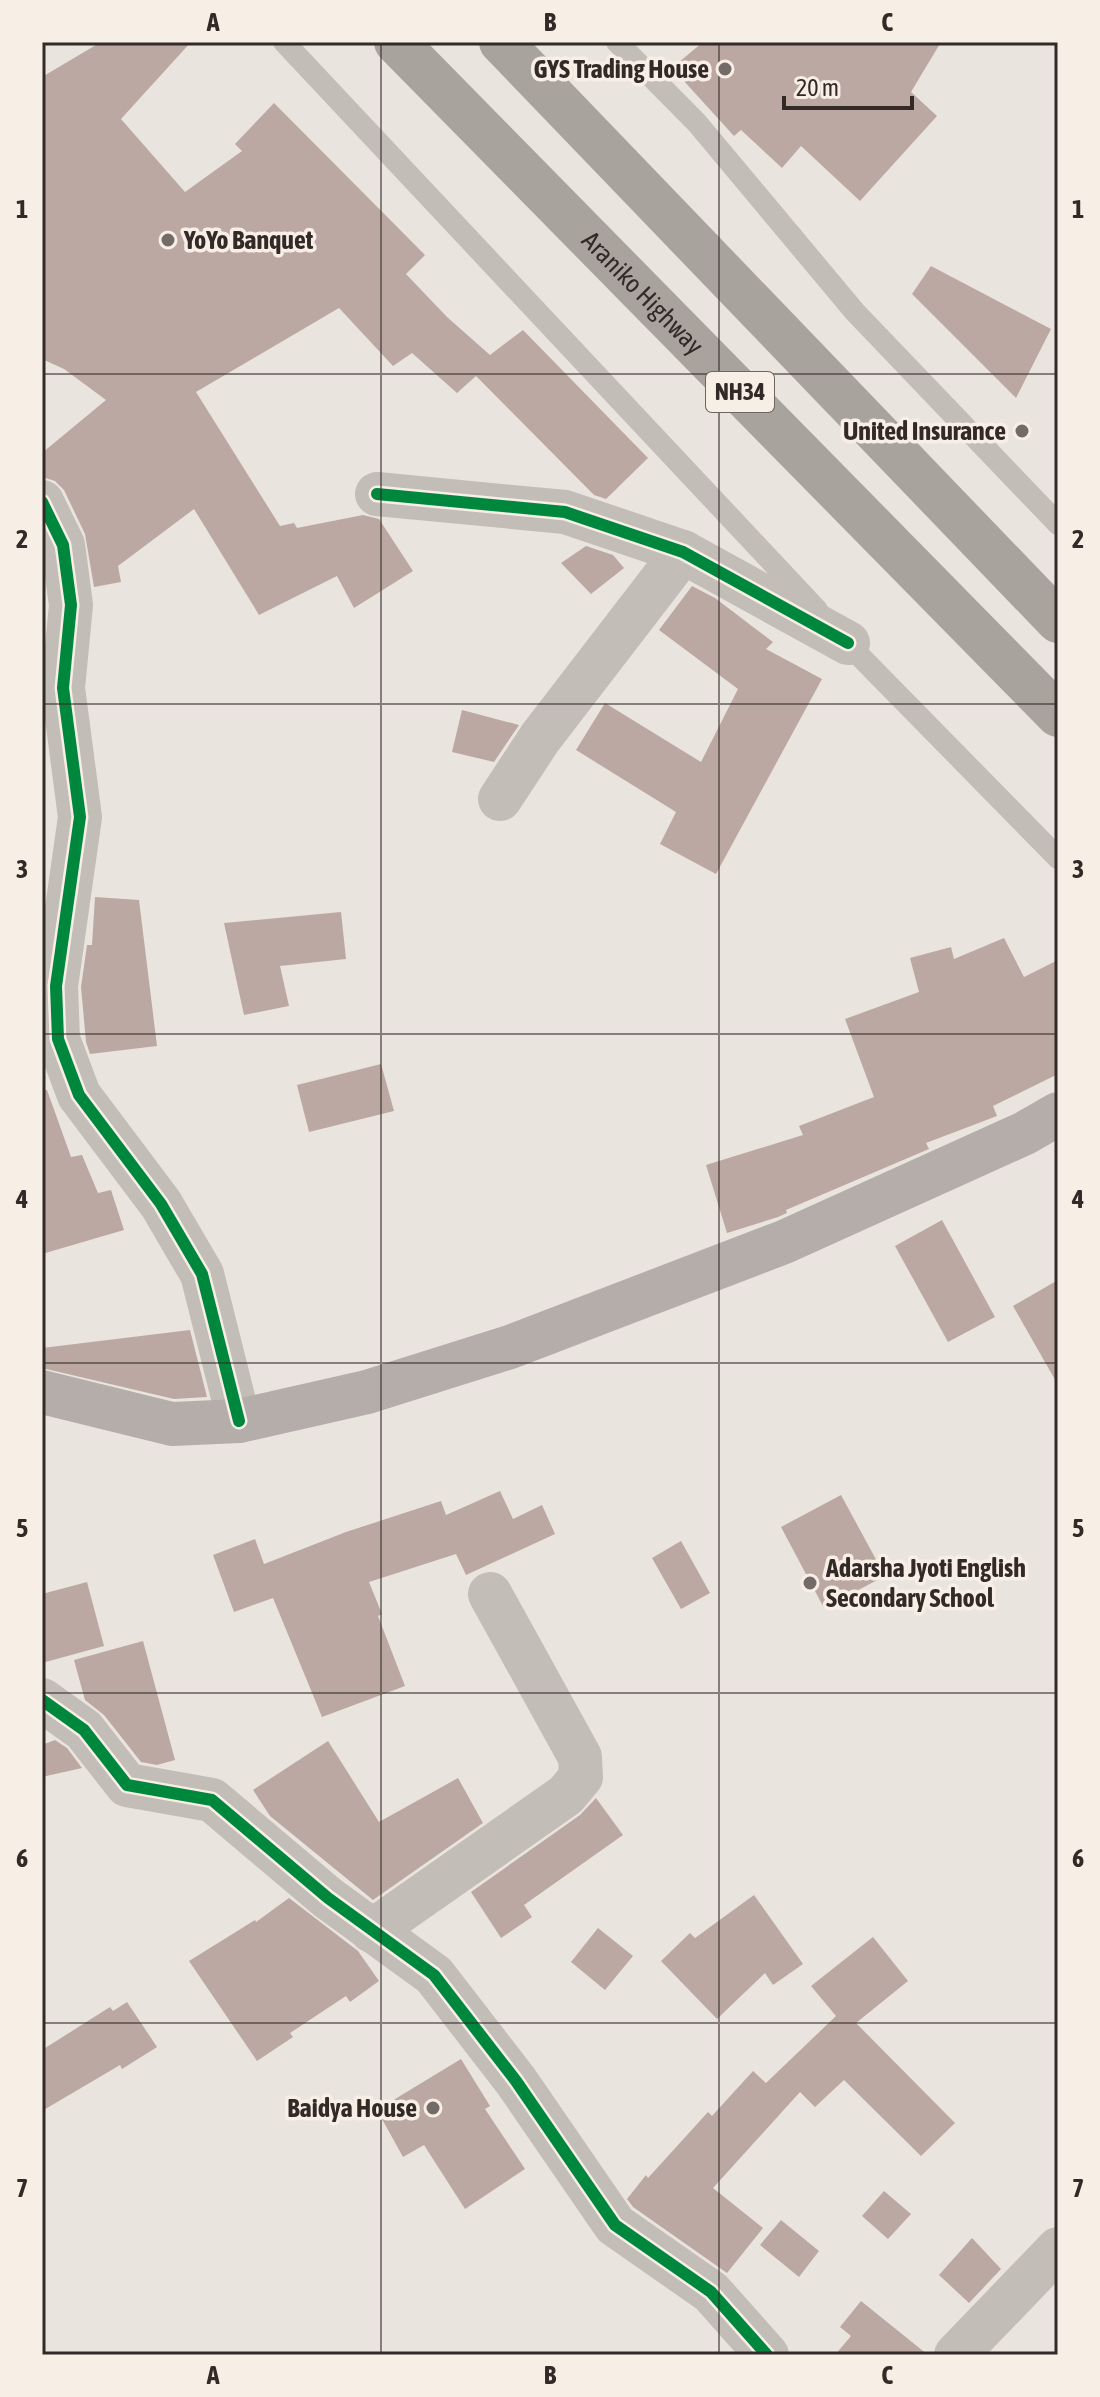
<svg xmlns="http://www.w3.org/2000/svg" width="1100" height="2397" font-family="'Asap Condensed',sans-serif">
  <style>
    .building { fill: #bca8a2 }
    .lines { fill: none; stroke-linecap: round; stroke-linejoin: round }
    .lane { stroke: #c3bdb8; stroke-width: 22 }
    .street { stroke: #c3bdb8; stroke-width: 44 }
    .secondary { stroke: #b4ada9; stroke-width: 44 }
    .highway { stroke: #a9a39e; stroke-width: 44 }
    .cycleway-casing { stroke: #f7eee6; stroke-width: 17 }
    .cycleway { stroke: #00873e; stroke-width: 12 }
    .grid { fill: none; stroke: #332a27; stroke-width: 2; stroke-opacity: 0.55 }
    .poi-dot { fill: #736b67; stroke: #f7eee6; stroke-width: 3 }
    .labels { text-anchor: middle; stroke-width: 7; stroke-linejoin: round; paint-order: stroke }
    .shield { fill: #f7eee6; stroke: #6e6560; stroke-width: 2 }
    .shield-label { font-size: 24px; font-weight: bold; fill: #332a27 }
    .poi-label { font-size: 26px; font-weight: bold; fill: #332a27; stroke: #f7eee6; text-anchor: end }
    .street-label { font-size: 26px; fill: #332a27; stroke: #f7eee6 }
    .neatline { fill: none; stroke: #332a27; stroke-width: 3 }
    .grid-label { font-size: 26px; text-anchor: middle; font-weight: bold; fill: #332a27 }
  </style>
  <rect width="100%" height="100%" fill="#eae4df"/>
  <!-- building -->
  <g class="building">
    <path d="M101,42H191L121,119L185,192L242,151L235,144L274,103L425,255L406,274L447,317L490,355L523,330L648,458L606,499L594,495L476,376L457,393L412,353L393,366L339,308L196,392L280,526L294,523L297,528L363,515L379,519L413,571L354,608L337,576L259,615L194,509L118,566L121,582L94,587L85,534L64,490L55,481L42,477V453L106,400L64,369L42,359V77Z"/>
    <path d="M703,42H941L911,92L937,116L860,201L801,146L782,168L741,130L734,136L672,68Z"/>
    <path d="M931,266L1051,329L1016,398L912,294Z"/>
    <path d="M586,546L613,555L624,568L591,594L561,563Z"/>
    <path d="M692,586L715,598L773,642L766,649L822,679L716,874L660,844L676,812L576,750L605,703L701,762L738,689L659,630Z"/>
    <path d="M462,710L519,725L494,762L452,752Z"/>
    <path d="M95,897L139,900L157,1046L90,1054L86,1042L81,987L87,945H92Z"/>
    <path d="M341,912L346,959L280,966L289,1006L244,1015L224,923Z"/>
    <path d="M1004,938L1024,977L1058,960V1074L993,1106L997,1116L926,1143L929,1149L786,1210L787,1213L778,1217L727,1233L706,1165L803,1135L799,1126L874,1097L845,1019L919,992L910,958L951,947L954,959Z"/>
    <path d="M381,1064L394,1111L309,1132L297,1085Z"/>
    <path d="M42,1090H47L71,1157L82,1155L98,1193L111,1190L124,1230L42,1254Z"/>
    <path d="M942,1220L995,1317L948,1342L895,1246Z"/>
    <path d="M1058,1280V1385L1013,1306Z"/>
    <path d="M190,1330L207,1397L174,1399L42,1368V1348Z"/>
    <path d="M500,1491L513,1519L542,1505L555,1534L466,1575L456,1554L369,1582L382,1614L378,1616L405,1686L322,1717L273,1598L234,1612L213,1555L255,1539L264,1564L346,1532L441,1501L446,1515Z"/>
    <path d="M841,1495L885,1576L824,1608L781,1527Z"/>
    <path d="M681,1541L710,1593L681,1609L652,1558Z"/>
    <path d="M87,1582L104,1646L42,1663V1594Z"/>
    <path d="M143,1641L175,1760L157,1765L141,1762L104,1715L85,1700L74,1660Z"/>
    <path d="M55,1740L67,1748L82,1768L42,1777V1745Z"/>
    <path d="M328,1741L379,1822L458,1778L483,1823L373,1900L270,1816L253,1790Z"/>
    <path d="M596,1798L623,1835L524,1905L532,1917L501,1938L471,1892L580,1815Z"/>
    <path d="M754,1895L803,1964L773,1985L765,1973L717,2019L661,1961L690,1933L695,1938Z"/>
    <path d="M289,1898L358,1951L379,1981L350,2002L346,1996L290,2033L293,2037L257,2061L189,1961L255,1920L256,1922Z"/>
    <path d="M598,1928L633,1956L605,1990L571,1962Z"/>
    <path d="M873,1937L908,1981L856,2023L955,2123L921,2156L844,2080L815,2107L800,2092L713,2188L763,2228L727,2273L633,2207L627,2199L646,2175L648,2178L708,2112L712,2116L753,2071L766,2083L836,2016L811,1986Z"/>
    <path d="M127,2002L157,2047L122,2069L120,2065L42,2111V2050L110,2007L113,2011Z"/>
    <path d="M461,2059L490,2106L485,2109L525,2169L465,2209L424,2145L403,2157L377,2110Z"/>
    <path d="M884,2191L911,2214L888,2239L862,2216Z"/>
    <path d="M781,2220L819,2251L799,2277L760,2245Z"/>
    <path d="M972,2238L1001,2269L969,2303L939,2275Z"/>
    <path d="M861,2301L928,2355H835L851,2336L840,2327Z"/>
  </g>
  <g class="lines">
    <!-- lane -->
    <g class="lane">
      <path d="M284,42L817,610"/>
      <path d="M617,42L697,123L855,312L1058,524"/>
      <path d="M843,639L1058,858"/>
    </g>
    <!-- street -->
    <g class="street">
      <path d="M377,494L565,512L683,552L848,643"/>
      <path d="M42,502L63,545L71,605L63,688L80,817L56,986L58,1039L79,1095L161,1204L202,1274L239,1421"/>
      <path d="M500,799L540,738L683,552"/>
      <path d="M42,1700L84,1730L127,1785L212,1800L328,1898L434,1975L516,2081L615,2225L711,2292L767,2355"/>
      <path d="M372,1931L566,1795L581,1777L580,1757L490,1594"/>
      <path d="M956,2355L1058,2249"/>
    </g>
    <!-- secondary -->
    <path class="secondary" d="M42,1392L172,1424L239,1421L367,1392L510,1347L784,1242L1025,1133L1058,1114"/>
    <!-- highway -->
    <g class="highway">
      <path id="s1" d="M396,42L1058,715"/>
      <path d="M501,42L1058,621"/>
    </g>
    <!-- cycleway casing -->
    <g class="cycleway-casing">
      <g id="cycleway">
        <path d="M377,494L565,512L683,552L848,643"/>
        <path d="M42,502L63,545L71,605L63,688L80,817L56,986L58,1039L79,1095L161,1204L202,1274L239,1421"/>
        <path d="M42,1700L84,1730L127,1785L212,1800L328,1898L434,1975L516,2081L615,2225L711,2292L767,2355"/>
      </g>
    </g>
    <!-- cycleway -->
    <use href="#cycleway" class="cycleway"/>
  </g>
  <!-- grid -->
  <path class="grid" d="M381,42V2355M719,42V2355M42,374H1058M42,704H1058M42,1034H1058M42,1363H1058M42,1693H1058M42,2023H1058"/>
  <!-- markers -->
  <g class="poi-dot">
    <circle cx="725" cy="69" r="8"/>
    <circle cx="168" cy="240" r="8"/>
    <circle cx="1022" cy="431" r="8"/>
    <circle cx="810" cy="1583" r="8"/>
    <circle cx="433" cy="2108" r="8"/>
  </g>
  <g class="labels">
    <!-- shield labels -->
    <rect class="shield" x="706" y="372" width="68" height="40" rx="6"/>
    <g class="shield-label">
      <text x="740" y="400">NH34</text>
    </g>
    <!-- poi labels -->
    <g class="poi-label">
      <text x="709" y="78">GYS Trading House</text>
      <text x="184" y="249" text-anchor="start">YoYo Banquet</text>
      <text x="1006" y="440">United Insurance</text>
      <text x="826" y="1577" text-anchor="start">Adarsha Jyoti English<tspan x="826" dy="30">Secondary School</tspan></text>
      <text x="417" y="2117">Baidya House</text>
    </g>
    <!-- street labels -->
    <g class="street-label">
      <text dy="9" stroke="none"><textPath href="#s1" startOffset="352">Araniko Highway</textPath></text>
    </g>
  </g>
  <!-- border -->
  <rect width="1100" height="2397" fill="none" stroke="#f7eee6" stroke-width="88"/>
  <!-- scale -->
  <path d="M784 96v12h128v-12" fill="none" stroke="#332a27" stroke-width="4"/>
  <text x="796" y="96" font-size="24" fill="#332a27" stroke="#f7eee6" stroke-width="6" paint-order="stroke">20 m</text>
  <rect x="44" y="44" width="1012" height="2309" class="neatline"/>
  <g class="grid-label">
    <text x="213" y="31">A</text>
    <text x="550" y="31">B</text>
    <text x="887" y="31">C</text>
    <text x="22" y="218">1</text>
    <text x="1078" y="218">1</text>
    <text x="22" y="548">2</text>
    <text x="1078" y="548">2</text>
    <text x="22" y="878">3</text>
    <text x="1078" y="878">3</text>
    <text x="22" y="1208">4</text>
    <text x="1078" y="1208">4</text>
    <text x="22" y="1537">5</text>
    <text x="1078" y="1537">5</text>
    <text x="22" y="1867">6</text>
    <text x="1078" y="1867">6</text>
    <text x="22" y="2197">7</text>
    <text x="1078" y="2197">7</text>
    <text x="213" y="2384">A</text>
    <text x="550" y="2384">B</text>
    <text x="887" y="2384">C</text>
  </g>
</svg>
